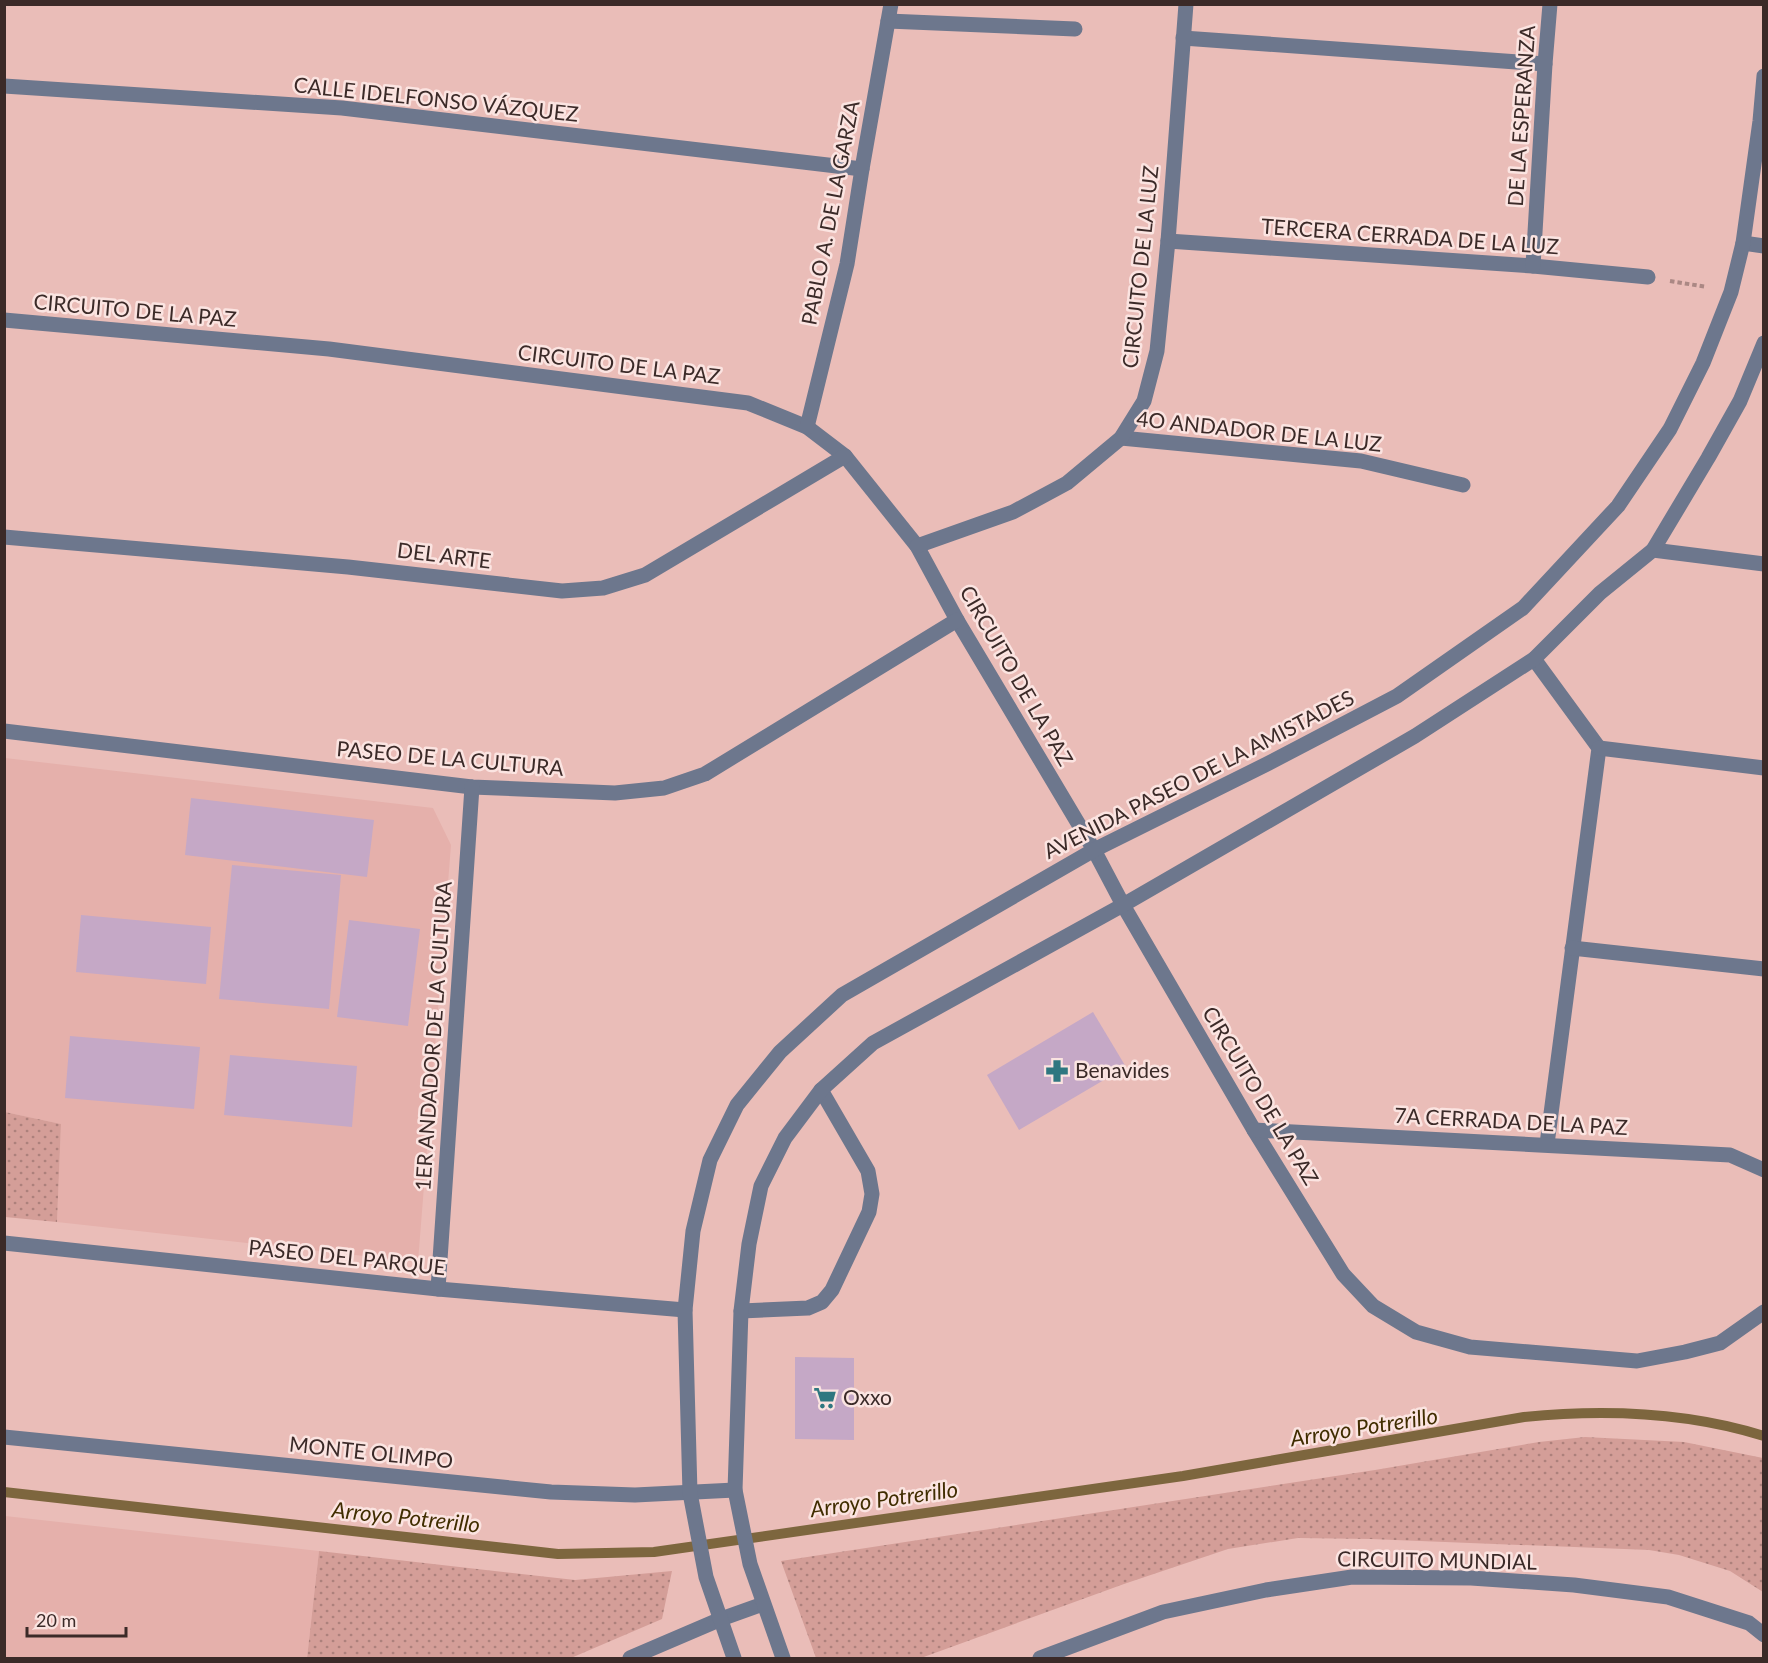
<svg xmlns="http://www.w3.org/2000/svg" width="1768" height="1663" font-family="Lato,sans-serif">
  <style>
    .built { fill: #e5b0ab }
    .park { fill: url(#park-dots) }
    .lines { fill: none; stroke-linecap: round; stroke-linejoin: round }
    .stream { stroke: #7d663e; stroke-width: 10 }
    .building { fill: #c5a8c6 }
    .path { stroke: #ab8884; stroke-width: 4; stroke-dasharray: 4.5 3; stroke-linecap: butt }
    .minor { stroke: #6d778d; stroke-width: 15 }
    .labels { text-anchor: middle; stroke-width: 5; stroke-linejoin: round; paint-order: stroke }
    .street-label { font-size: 21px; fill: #3b2a28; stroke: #fbe4e1 }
    .poi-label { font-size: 21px; fill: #3b2a28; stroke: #fbe4e1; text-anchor: start }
    .water-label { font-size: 22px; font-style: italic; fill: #402d00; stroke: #fbe4e1 }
  </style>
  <defs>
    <pattern id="park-dots" width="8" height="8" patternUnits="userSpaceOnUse" patternTransform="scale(1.5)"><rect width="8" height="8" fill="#d49e98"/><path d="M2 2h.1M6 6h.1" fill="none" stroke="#ad817c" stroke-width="1.8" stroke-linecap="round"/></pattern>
  </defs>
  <rect width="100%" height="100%" fill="#eabdb8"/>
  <!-- built -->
  <g class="built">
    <path d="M5,758L433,808L451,845L418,1262L57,1222L61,1124L5,1112Z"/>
    <path d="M5,1516L319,1551L307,1658H5Z"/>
  </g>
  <!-- park -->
  <g class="park">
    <path d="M5,1112L61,1124L57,1222L5,1217Z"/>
    <path d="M1585,1437L1684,1442L1763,1458V1592L1730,1571L1679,1555L1649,1550L1370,1539L1298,1538L1228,1549L1124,1584L921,1658H816L781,1561L1375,1470L1539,1442Z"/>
    <path d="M319,1551L575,1580L672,1571L662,1619L571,1658H307Z"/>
  </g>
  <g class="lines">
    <!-- stream -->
    <path class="stream" d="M4,1492L558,1554L654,1552L1183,1476L1524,1417C1604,1409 1687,1412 1764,1436"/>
  </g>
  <!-- building -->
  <g class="building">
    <path d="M191,798L374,820L367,877L185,855Z"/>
    <path d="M232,865L341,875L329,1009L219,999Z"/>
    <path d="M81,915L211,927L206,984L76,972Z"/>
    <path d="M349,920L420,929L408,1026L337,1017Z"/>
    <path d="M1093,1012L1126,1067L1019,1130L987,1075Z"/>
    <path d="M70,1036L200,1047L194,1109L65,1098Z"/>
    <path d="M230,1055L357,1066L352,1127L224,1115Z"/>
    <path d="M795,1357L854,1358V1440L795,1439Z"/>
  </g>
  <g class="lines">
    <!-- path -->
    <path class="path" d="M1670,281L1707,287"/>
    <!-- minor -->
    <g class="minor">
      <path d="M888,21L1075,29"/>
      <path d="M1183,38L1545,64"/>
      <path d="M4,86L342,108L862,169"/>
      <path d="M1168,241L1533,266L1648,277"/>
      <path d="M1743,243L1764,246"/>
      <path d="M1533,266L1545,64L1550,4"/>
      <path d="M4,320L329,349L748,403L807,427L845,456L917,546L957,620L1094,850L1123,905L1254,1130L1343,1274L1373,1306L1416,1332L1470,1347L1637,1361L1685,1352L1720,1343L1764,1312"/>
      <path d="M807,427L847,264L862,169L891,4"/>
      <path d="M1121,438L1361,461L1463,485"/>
      <path d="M4,537L348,567L562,591L603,588L645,575L845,456"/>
      <path d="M917,546L1013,512L1067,483L1121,438L1144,401L1157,351L1168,241L1186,4"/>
      <path d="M1653,550L1764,564"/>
      <path d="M1534,659L1599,748L1547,1144"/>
      <path d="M4,731L472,787L615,793L664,788L705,774L957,620"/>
      <path d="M1599,748L1764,768"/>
      <path d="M1572,948L1764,969"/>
      <path d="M1254,1130L1730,1155L1764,1170"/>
      <path d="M4,1243L438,1289L685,1310"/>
      <path d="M438,1289L472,787"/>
      <path d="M741,1311L808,1308L822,1302L832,1290L869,1212L872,1194L868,1171L821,1090"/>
      <path d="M4,1437L551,1492L635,1495L735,1490"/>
      <path d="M630,1658L721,1619L763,1604"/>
      <path d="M734,1658L706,1577L690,1493L685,1310L693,1231L710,1160L737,1105L780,1052L842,995L1094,850L1267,764L1397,696L1523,608L1618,506L1670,429L1703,363L1731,292L1743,243L1760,121L1764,76"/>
      <path d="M783,1658L750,1564L735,1490L741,1311L749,1244L761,1186L785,1138L821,1090L873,1043L1123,905L1289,809L1415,736L1534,659L1600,593L1653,550L1708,458L1740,401L1764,343"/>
      <path d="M1040,1658L1163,1612L1266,1590L1352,1577L1471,1578L1574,1585L1668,1597L1749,1623L1764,1635"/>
    </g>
  </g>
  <!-- icons -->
  <defs>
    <g id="pharmacy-bare" transform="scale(1.8)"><path d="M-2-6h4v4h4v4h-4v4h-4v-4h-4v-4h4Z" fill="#2f7780" stroke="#fbe4e1" stroke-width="2.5" paint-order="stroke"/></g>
    <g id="supermarket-bare" transform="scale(1.8)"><path d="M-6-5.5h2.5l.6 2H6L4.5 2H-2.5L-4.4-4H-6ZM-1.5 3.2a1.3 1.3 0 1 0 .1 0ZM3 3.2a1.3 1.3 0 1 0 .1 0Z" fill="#2f7780" stroke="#fbe4e1" stroke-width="2.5" paint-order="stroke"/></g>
  </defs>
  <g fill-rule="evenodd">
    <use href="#pharmacy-bare" x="1057" y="1071"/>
    <use href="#supermarket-bare" x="825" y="1398"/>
  </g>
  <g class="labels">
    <!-- street labels -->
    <g class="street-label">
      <text transform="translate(436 100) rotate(6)" y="7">CALLE IDELFONSO VÁZQUEZ</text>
      <text transform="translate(1522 116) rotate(-86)" y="7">DE LA ESPERANZA</text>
      <text transform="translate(831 213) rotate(-79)" y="7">PABLO A. DE LA GARZA</text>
      <text transform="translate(1410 237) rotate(4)" y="7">TERCERA CERRADA DE LA LUZ</text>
      <text transform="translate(1141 267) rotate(-84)" y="7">CIRCUITO DE LA LUZ</text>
      <text transform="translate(135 311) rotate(5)" y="7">CIRCUITO DE LA PAZ</text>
      <text transform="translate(619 365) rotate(7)" y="7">CIRCUITO DE LA PAZ</text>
      <text transform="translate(1259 432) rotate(6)" y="7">4O ANDADOR DE LA LUZ</text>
      <text transform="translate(444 556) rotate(7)" y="7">DEL ARTE</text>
      <text transform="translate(1016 676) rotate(60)" y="7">CIRCUITO DE LA PAZ</text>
      <text transform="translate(450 759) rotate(5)" y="7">PASEO DE LA CULTURA</text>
      <text transform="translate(1199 775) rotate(-27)" y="7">AVENIDA PASEO DE LA AMISTADES</text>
      <text transform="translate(434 1036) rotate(-86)" y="7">1ER ANDADOR DE LA CULTURA</text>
      <text transform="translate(1260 1096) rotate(59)" y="7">CIRCUITO DE LA PAZ</text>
      <text transform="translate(1511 1122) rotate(3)" y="7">7A CERRADA DE LA PAZ</text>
      <text transform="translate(347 1258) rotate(6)" y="7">PASEO DEL PARQUE</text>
      <text transform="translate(371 1453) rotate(6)" y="7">MONTE OLIMPO</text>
      <text transform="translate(1437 1561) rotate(1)" y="7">CIRCUITO MUNDIAL</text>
    </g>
    <!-- poi labels -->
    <g class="poi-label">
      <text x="1075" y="1078">Benavides</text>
      <text x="843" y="1405">Oxxo</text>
    </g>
    <!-- water labels -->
    <g class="water-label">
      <text transform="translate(1364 1427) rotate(-9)" y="8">Arroyo Potrerillo</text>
      <text transform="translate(884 1499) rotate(-8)" y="8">Arroyo Potrerillo</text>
      <text transform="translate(406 1517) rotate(6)" y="8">Arroyo Potrerillo</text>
    </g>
  </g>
  <!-- border -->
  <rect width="1768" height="1663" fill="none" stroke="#3b2a28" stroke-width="12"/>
  <!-- scale -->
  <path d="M27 1627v9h99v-9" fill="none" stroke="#3b2a28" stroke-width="3"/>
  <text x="36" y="1627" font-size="18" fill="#3b2a28" stroke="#fbe4e1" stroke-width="4.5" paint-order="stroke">20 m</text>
</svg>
